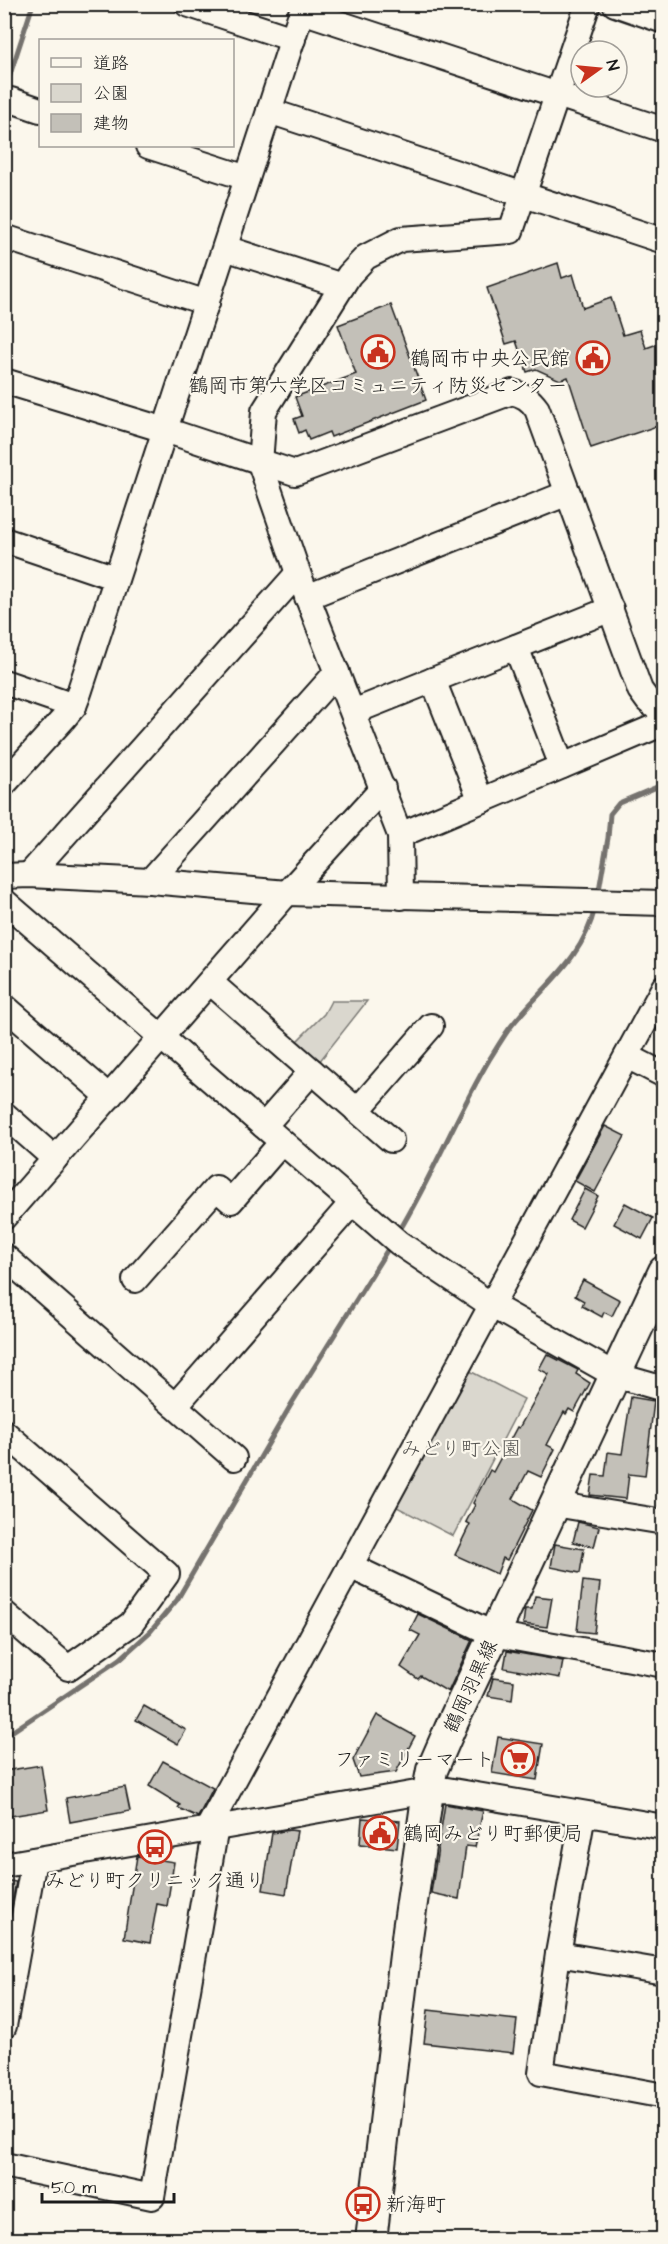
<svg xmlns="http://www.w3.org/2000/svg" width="668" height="2244" font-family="'Architects Daughter','Klee One',sans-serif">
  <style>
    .green { fill: #dad7ce; stroke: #7b7a75; stroke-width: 1.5 }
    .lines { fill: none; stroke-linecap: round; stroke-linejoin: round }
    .stream { stroke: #74726e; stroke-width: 5 }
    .building { fill: #c3c0b8; stroke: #1c1c1c; stroke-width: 1.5 }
    .minor-casing { stroke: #1c1c1c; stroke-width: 28 }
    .major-casing { stroke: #1c1c1c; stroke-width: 34 }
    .minor { stroke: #fbf7ec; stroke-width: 24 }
    .major { stroke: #fbf7ec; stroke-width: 30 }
    .labels { text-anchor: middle; stroke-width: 4.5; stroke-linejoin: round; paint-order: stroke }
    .poi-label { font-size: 20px; fill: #1c1c1c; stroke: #fbf7ec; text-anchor: end }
    .park-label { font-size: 20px; fill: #555451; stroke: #fbf7ec }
    .street-label { font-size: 20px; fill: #1c1c1c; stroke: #fbf7ec }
  </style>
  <rect width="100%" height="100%" fill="#fbf7ec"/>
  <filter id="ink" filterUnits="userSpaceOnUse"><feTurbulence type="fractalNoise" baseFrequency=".0167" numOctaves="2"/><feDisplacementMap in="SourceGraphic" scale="12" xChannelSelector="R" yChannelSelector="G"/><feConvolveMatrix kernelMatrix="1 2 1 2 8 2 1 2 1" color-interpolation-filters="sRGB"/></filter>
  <g filter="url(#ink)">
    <!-- green -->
    <g class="green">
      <path d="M331,1001H367L319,1062L297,1041L324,1014Z"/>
      <path d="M464,1368L524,1399L453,1536L393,1505Z"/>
    </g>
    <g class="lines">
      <!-- stream -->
      <g class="stream">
        <path d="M4,93L33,4"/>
        <path d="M598,896L608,838L610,814L619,803L664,784"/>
        <path d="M398,1233C432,1177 456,1116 489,1060C496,1049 502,1039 509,1029C541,987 582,962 595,908"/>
        <path d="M4,1737L120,1659L150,1632L177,1600L292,1403L391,1244"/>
      </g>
    </g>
    <!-- building -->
    <g class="building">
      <path d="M558,263L562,278L573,274L583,308L611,298L623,335L640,330L646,348L663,342V424L591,448L568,377L560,380L536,369L527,372L516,341L506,344L487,288Z"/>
      <path d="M391,305L426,400L331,437L329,432L309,440L305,430L299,433L294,419L302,416L295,397L356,374L338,325Z"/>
      <path d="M605,1126L625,1136L595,1192L575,1181Z"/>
      <path d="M585,1189L598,1196L582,1227L569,1220Z"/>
      <path d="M625,1203L653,1218L642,1239L614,1224Z"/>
      <path d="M583,1280L620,1300L612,1316L604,1312L602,1317L582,1306L584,1301L575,1296Z"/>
      <path d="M547,1354L578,1370L576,1374L590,1383L574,1412L569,1409L566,1414L564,1412L547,1445L555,1449L541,1477L528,1471L513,1499L532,1510L507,1560L503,1558L497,1574L455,1555L470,1524L466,1522L475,1505L473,1503L490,1470L493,1472L517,1427L519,1428L549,1374L539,1369Z"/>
      <path d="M631,1397L654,1401L645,1476L629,1474L626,1499L590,1495L593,1475L605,1476L608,1452L622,1454Z"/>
      <path d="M578,1522L599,1527L594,1547L573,1542Z"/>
      <path d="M555,1544L584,1549L580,1573L551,1567Z"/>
      <path d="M583,1581L600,1583L594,1633L577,1631Z"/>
      <path d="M535,1596L552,1598L547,1627L523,1624L525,1609H532Z"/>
      <path d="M418,1614L472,1640L448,1692L421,1676L418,1679L401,1667L420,1635L410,1630Z"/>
      <path d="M507,1651L563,1661L560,1678L504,1668Z"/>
      <path d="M493,1678L514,1681L512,1700L488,1696Z"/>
      <path d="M144,1706L186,1730L178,1744L136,1720Z"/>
      <path d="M377,1715L415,1736L396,1772L359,1777L353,1760Z"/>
      <path d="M498,1737L543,1744L537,1780L492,1773Z"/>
      <path d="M163,1761L213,1788L198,1817L178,1808L180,1805L149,1786Z"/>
      <path d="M41,1765L48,1810L4,1817V1771Z"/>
      <path d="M125,1787L130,1811L70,1822L66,1798Z"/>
      <path d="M445,1804L483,1811L475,1847L466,1846L459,1899L431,1893Z"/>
      <path d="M362,1818L400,1821L397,1848L360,1844Z"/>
      <path d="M290,1830L297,1831L286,1894L263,1890L272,1833Z"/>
      <path d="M137,1856L174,1862L167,1906L157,1904L150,1943L124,1938Z"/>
      <path d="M4,1880L16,1882L6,1935H4Z"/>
      <path d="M428,2010L517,2020L513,2053L424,2043Z"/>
    </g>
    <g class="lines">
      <!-- minor casing -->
      <g class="minor-casing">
        <g id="minor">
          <path d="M187,4L293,39"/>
          <path d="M615,4L664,21"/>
          <path d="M302,11L664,130"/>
          <path d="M11,100L40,110"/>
          <path d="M269,111L664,241"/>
          <path d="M148,146L247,178"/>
          <path d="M4,237L207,303"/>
          <path d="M225,248L342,286"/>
          <path d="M4,381L165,430L295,473L512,392C524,395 530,399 537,409L640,690L648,701L664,714"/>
          <path d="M4,540L116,578"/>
          <path d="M307,597L568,493"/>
          <path d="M516,647L562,766"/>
          <path d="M433,680L481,801"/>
          <path d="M4,682L74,706"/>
          <path d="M353,712L611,609"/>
          <path d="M4,784L65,717L74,706L79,693L304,4"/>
          <path d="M400,835L664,723"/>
          <path d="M29,875L298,573"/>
          <path d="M4,876L29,875L150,881L287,893L664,903"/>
          <path d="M150,881L337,672"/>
          <path d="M401,897L400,835L298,573L260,463L264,411L349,275L366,257L401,239L511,231L588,4"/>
          <path d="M4,901L399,1243L491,1305L615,1375L664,1389"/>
          <path d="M210,982L391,1140"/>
          <path d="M4,1006L109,1097"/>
          <path d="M627,1056L664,1075"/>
          <path d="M357,1111L431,1026"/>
          <path d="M4,1114L55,1159"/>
          <path d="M264,1126L312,1071"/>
          <path d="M4,1217L287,893L383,788"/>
          <path d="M4,1256L234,1458"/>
          <path d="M135,1280L216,1188L231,1201L282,1142"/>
          <path d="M175,1406L352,1203"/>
          <path d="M4,1432L167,1574L131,1624L68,1668L4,1613"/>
          <path d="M554,1504L664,1522"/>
          <path d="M350,1566L493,1634L664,1665"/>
          <path d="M583,1814L558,1954L541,2073L664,2096"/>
          <path d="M208,1828L664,987"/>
          <path d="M4,1865L428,1791L447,1790L664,1827"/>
          <path d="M558,1954L664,1972"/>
          <path d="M4,2026L34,1860"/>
          <path d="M4,2165L152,2197L216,1827"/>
        </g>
      </g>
      <!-- major casing -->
      <g class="major-casing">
        <path id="major" d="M371,2240L408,1930L428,1791L432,1770L452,1724L664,1271"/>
      </g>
      <!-- minor -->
      <use href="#minor" class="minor"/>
      <!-- major -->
      <use href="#major" class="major"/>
    </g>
  </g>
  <!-- icons -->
  <defs>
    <g id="civic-ring" transform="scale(1.725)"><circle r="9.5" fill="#fbf7ec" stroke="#c8321e" stroke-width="1.5"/><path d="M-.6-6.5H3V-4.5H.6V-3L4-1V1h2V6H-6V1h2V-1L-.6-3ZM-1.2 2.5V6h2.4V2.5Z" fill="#c8321e"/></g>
    <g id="supermarket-ring" transform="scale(1.725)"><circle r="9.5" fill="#fbf7ec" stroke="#c8321e" stroke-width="1.5"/><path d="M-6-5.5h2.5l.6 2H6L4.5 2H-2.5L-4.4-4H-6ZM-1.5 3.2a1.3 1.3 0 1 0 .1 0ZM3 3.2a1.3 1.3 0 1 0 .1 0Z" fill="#c8321e"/></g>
    <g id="bus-ring" transform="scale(1.725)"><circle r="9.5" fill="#fbf7ec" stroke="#c8321e" stroke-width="1.5"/><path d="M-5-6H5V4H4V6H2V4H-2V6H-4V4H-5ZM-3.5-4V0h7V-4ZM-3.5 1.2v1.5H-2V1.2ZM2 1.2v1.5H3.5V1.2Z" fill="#c8321e"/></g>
  </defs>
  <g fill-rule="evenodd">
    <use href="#civic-ring" x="378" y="352"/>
    <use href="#civic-ring" x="593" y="358"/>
    <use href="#supermarket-ring" x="518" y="1759"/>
    <use href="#civic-ring" x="380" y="1833"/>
    <use href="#bus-ring" x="155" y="1847"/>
    <use href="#bus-ring" x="363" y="2204"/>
  </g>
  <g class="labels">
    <!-- poi labels -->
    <g class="poi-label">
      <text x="570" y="365">鶴岡市中央公民館</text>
      <text x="378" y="392" text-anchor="middle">鶴岡市第六学区コミュニティ防災センター</text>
      <text x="495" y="1766">ファミリーマート</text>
      <text x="403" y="1840" text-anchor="start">鶴岡みどり町郵便局</text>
      <text x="155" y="1887" text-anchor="middle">みどり町クリニック通り</text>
      <text x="386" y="2211" text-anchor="start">新海町</text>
    </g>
    <!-- park labels -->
    <g class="park-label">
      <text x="461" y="1455">みどり町公園</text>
    </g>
    <!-- street labels -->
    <g class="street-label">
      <text transform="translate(470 1686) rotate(-65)" y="7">鶴岡羽黒線</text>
    </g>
  </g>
  <!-- margin -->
  <rect width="668" height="2244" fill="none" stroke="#fbf7ec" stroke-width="24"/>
  <rect x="12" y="12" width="644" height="2220" fill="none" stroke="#1c1c1c" stroke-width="2" filter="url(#ink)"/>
  <!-- legend -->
  <rect x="39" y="39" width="195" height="108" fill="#fbf7ec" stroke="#a29f99" stroke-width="1.5"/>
  <rect x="51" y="58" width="30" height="9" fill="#fbf7ec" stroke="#a29f99" stroke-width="1.5"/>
  <text x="93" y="69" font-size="18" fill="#1c1c1c">道路</text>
  <rect x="51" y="84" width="30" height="18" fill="#dad7ce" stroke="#a29f99" stroke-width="1.5"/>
  <text x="93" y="99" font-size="18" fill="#1c1c1c">公園</text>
  <rect x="51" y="114" width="30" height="18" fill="#c3c0b8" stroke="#a29f99" stroke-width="1.5"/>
  <text x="93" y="129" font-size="18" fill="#1c1c1c">建物</text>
  <!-- north arrow -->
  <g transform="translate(599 69) rotate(75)"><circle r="28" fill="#fbf7ec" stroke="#a29f99" stroke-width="1.5"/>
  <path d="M0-4.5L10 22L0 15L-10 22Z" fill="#c8321e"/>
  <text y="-9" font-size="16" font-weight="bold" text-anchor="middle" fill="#1c1c1c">N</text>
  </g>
  <!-- scale -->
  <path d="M42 2193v9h132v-9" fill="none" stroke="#1c1c1c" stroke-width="3"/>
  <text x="51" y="2193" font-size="18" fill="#1c1c1c" stroke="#fbf7ec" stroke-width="4.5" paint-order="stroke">50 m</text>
</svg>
